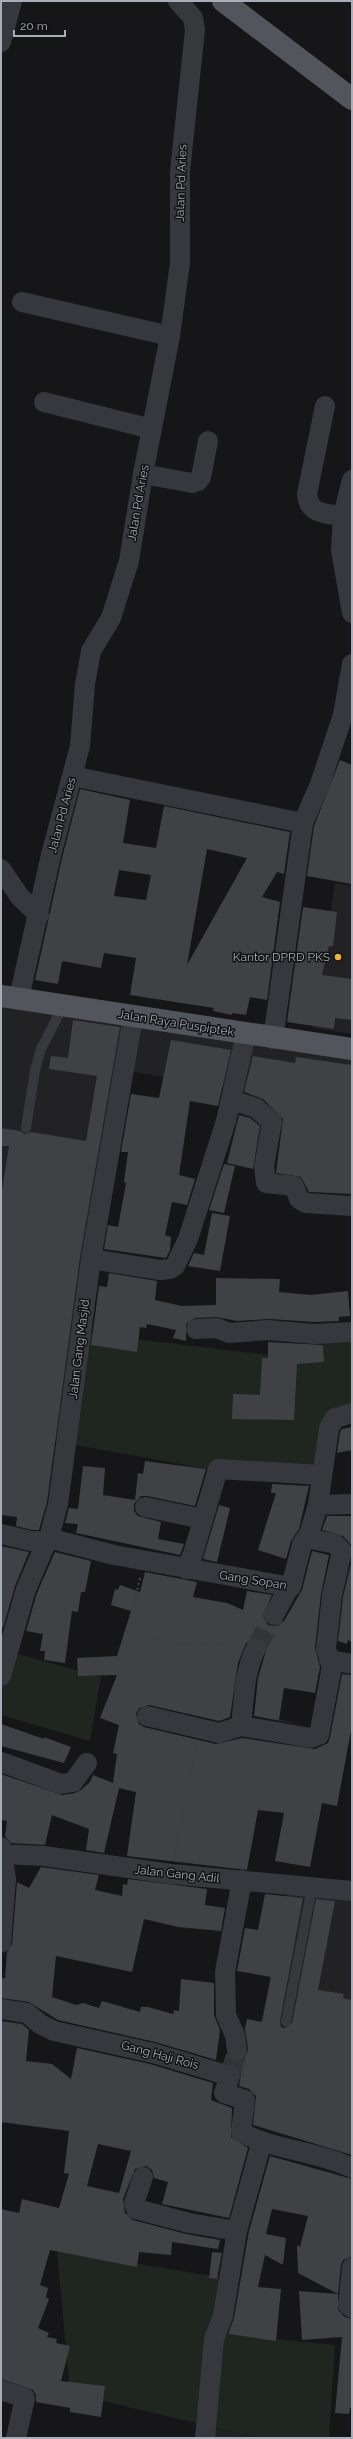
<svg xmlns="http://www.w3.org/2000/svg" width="353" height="2439" font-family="Raleway,sans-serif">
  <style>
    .built { fill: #222225 }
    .green { fill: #1e261f }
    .building { fill: #404145; fill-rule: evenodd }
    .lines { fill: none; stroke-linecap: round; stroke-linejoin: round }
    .minor-tunnel { stroke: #333438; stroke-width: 20; stroke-dasharray: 20 10; stroke-linecap: butt }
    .path { stroke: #3d3f44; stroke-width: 2.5; stroke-dasharray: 2 3; stroke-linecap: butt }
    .service { stroke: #37383d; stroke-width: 10 }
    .minor { stroke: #37383d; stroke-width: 20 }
    .primary { stroke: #53555c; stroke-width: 22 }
    .poi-dot { fill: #f2b134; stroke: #111113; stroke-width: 1.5 }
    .labels { text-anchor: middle; stroke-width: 3; stroke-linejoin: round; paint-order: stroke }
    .street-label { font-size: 12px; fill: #a8adb8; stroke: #111113 }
    .poi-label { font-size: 12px; fill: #a8adb8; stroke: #111113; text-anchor: end }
  </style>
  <rect width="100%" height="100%" fill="#161618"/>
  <!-- built -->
  <g class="built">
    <path d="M335,883L352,886V1034L313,1028Z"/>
    <path d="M1,1002L352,1056V1110L129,1071L65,1443L1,1433Z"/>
    <path d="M289,1888L352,1897V2056L294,2026L261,2022Z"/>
    <path d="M209,2427L258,2438H207Z"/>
  </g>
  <!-- green -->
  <g class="green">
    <path d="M326,1324H352V1403L319,1427L322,1468L213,1470L65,1443L84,1333L320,1361Z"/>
    <path d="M1,1649L101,1677L90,1741L1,1715Z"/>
    <path d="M57,2251L232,2279L223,2334L335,2345L329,2438H258L70,2393Z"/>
  </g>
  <!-- building -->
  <g class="building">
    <path d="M340,760L352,765V884L307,876L314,826Z"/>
    <path d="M80,789L130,800L123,843L156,848L164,806L290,832L284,874L277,872L262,897L280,902L267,1000L250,997L246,1015L232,1013V1015L213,1011L214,1008L130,995L136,958L104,953L101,968L62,961L58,984L35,980L62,858ZM207,849L247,858L187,965ZM119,870L151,875L146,900L114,896Z"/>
    <path d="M303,907L337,912L333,946H329L322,975L352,979V1020L335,1018L334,1029L287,1022Z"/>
    <path d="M73,1020L120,1027L80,1257L47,1502L39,1530H32L16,1526L17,1517L1,1515V1196L9,1146H1V1128L20,1131L25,1134L31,1132L86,1141L97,1076L49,1069L51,1056L68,1058Z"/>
    <path d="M171,1040L231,1050L218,1106L190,1101L179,1175L195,1179L187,1205L172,1202L165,1235L171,1237L170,1250L166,1258L104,1249L108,1225L118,1227L126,1183L124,1182L128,1152H121L131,1094L159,1098Z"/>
    <path d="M253,1056L295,1063L296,1057L352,1065V1194L309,1192L301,1177L276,1173L283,1119L263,1099L244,1092Z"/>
    <path d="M239,1115L250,1118L260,1126L253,1169L227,1163Z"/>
    <path d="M224,1164L235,1166L224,1213L209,1210Z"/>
    <path d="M212,1213L230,1216L220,1271L188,1266L194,1253L204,1255Z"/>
    <path d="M109,1273L157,1281L155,1300L182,1306L216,1305V1278L280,1279L279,1292L311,1295L348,1291L350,1316L339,1317V1321L314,1322L269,1319L237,1321L217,1317L195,1318L186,1324V1341L173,1338L176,1330L147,1324L146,1328L140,1327L137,1352L91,1345L99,1286L107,1287Z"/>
    <path d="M268,1342L323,1345L324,1362L297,1364L294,1420L232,1419L233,1394L260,1395L262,1358H268Z"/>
    <path d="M352,1427V1450L337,1453L340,1432L342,1429Z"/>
    <path d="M145,1461L206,1469L195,1506L147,1496H141L134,1504V1511L138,1516L161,1522L158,1539L184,1544L180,1555L76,1533L78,1524L65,1523L69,1508L78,1509L83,1466L105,1468L103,1495L135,1500L138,1473L143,1474Z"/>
    <path d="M272,1484L309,1486L299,1529L291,1541L286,1559L258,1550L276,1493H271Z"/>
    <path d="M219,1505L230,1508L217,1562L203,1559Z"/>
    <path d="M327,1516H352V1546L343,1536L322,1530Z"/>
    <path d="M1,1546L29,1552L15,1586L3,1628L1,1627Z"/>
    <path d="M312,1551L329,1555L321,1594L315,1648L320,1667L315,1693L284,1688L279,1720L309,1726L254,1716L258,1678L267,1647L265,1641L255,1637L246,1643L238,1663L230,1717L219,1721L149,1705L139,1708L136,1714L139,1724L144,1727L216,1744L242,1738L315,1749L328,1743L330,1737L342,1674L352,1675V1725L337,1806L322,1803L310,1867L275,1861L284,1813L258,1810L247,1870L127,1856L136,1792L119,1788L104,1853L86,1850L89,1829L52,1815L45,1845L11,1843L5,1836L7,1821L1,1820V1774L62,1795L75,1793L82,1789L90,1782L93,1775L113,1783L117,1754L113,1753L119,1725L100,1718L117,1675L78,1676L77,1658L117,1656L131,1611L111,1605L115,1589L118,1590L120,1585L140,1592L145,1572L197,1582L193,1597L227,1603L243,1610L247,1591L272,1595L263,1616L268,1625L275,1626L284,1621L302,1590Z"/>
    <path d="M55,1552L91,1561L85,1592H81L78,1612L72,1611L65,1663L44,1660L45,1651H40L43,1634L26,1631L37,1593Z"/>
    <path d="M352,1559V1642L348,1640L347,1644L338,1641L343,1597Z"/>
    <path d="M1,1724L44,1739V1737L71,1747L64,1763L1,1746Z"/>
    <path d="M41,1867L99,1875L95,1890L122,1896L123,1884L127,1885L128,1879L207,1889L205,1905L225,1908L221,1931L178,1927L144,1919L132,1972L56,1956L52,1997L76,2005L83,2003L99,2008L102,2001L140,2012L141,2007H148L173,2014L174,2010L179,2011L181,1979L214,1983V2015L220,2030L216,2060L155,2042L58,2020L29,2002L1,1998V1978H5L7,1952L12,1944L17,1882L29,1888Z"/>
    <path d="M265,1894L303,1898L280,2021L281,2027L285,2028L292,2023L316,1899L335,1901L318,1990L344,1994L343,1998L352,2000V2155L253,2125L256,2096L249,2089L239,2086L241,2074L236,2066L237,2062L244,2060L248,2050L245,2028L247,2019L262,2022L271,1977L237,1971L245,1928L258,1930Z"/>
    <path d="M1,2021L22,2024L29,2030L26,2061L52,2064L71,2079L77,2048L150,2064L213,2083L211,2100L232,2108L231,2137L248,2148L229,2218L162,2204L168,2182L154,2178L152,2170L146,2166L135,2169L123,2199L125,2213L133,2220L186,2234L220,2240L218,2249L172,2242L171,2255L139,2252L137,2267L50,2250L40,2285L48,2288L46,2297L49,2299L38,2328L49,2333L47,2337L57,2339L56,2343L70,2346L61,2381L105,2386L101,2417L70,2412V2408L36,2402V2395L33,2390L1,2379V2209L19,2213L22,2199L59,2208L69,2174L64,2173L69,2131L1,2122ZM98,2144L131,2151L119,2193L87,2186Z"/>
    <path d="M270,2156L352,2179V2256L343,2260L341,2265L338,2294L298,2273L297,2245L300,2247L308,2216L272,2209L266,2234L286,2238L283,2265L265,2255L258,2287L281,2289L276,2341L228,2334L234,2318L249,2231Z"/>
    <path d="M212,2252L222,2253L217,2279L209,2278Z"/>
    <path d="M299,2291L338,2294V2310L345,2317L352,2319V2408H350L349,2414L335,2413L342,2337L302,2340Z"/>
  </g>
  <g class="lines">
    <!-- minor-tunnel -->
    <g class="minor-tunnel">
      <path d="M256,1648L274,1615"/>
      <path d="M230,2076L237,2051"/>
    </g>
    <!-- path -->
    <g class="path">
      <path d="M140,1578L132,1613L135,1618L146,1624L149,1637C178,1649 208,1638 237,1649"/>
      <path d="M175,1856C181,1818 191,1783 196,1746"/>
    </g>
    <!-- service -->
    <g class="service">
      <path d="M26,1128L35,1070L41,1049L63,1006"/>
      <path d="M286,2022L312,1887"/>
    </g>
    <!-- minor -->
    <g class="minor">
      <path d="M1,42L12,1"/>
      <path d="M22,302L170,336"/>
      <path d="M44,402L152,429"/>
      <path d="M325,406L307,494C309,515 325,513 343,516"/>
      <path d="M143,474L192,483L198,481L201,477L208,441"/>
      <path d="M352,480L343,516L341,550L352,613"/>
      <path d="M72,776L303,823"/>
      <path d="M1,869L20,897L39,915"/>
      <path d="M19,998L51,855L80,746L85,684L91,651L111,618L129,561L143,474L170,336L180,263V171L195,30L193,18L178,1"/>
      <path d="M273,1039L303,823L320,784L343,715L352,664"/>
      <path d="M231,1100L256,1108L272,1122L264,1166L266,1183L294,1186L299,1199L306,1203L352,1206"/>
      <path d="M91,1259L160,1270L170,1269L175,1266L188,1239L226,1121L246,1034"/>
      <path d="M196,1329L217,1328L229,1333L268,1330L314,1334L352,1332"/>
      <path d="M318,1505L352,1504"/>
      <path d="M145,1507L203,1519"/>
      <path d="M1,1534L31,1541H47"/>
      <path d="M48,1538L114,1555L291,1587L302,1544L309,1534L318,1505L329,1428L335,1418L352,1413"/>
      <path d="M186,1569L193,1554L218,1469L322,1475"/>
      <path d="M274,1615L289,1587"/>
      <path d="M329,1660L352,1664"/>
      <path d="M1,1676L26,1589L50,1534L58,1504L91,1259L133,1017"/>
      <path d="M147,1716L219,1733L241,1726L311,1738L319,1735L332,1666L326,1649L332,1595L342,1551L335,1544L312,1539L309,1534"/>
      <path d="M241,1726C244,1699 244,1672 256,1648"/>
      <path d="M1,1762L61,1784L73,1782L87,1763"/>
      <path d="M1,1847L6,1879L1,1943"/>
      <path d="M1,1854L44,1856L171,1874L352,1891"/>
      <path d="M1,2009L27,2013L40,2024L54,2031L153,2053L230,2076L224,2093L245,2100L241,2132C272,2150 318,2151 352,2168"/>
      <path d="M237,2051L235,2035L226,2015L225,1972L242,1880"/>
      <path d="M143,2177L134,2203L136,2209L189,2223L237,2231"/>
      <path d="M352,2267L348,2305L352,2308"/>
      <path d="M1,2390L25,2398L16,2438"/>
      <path d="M205,2438L214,2339L223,2316L237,2231L262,2141"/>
    </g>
    <!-- primary -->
    <g class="primary">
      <path d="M223,1L352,99"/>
      <path d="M1,996L352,1049"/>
    </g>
  </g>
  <!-- markers -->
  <circle class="poi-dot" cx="338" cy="957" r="4"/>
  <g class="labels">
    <!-- street labels -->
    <g class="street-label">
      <text transform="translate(181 183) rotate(-88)" y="4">Jalan Pd Aries</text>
      <text transform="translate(138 503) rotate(-80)" y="4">Jalan Pd Aries</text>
      <text transform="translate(62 815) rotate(-75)" y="4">Jalan Pd Aries</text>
      <text transform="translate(176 1023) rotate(9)" y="4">Jalan Raya Puspiptek</text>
      <text transform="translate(79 1349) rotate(-83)" y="4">Jalan Gang Masjid</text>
      <text transform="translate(253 1580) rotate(9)" y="4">Gang Sopan</text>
      <text transform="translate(177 1874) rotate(6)" y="4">Jalan Gang Adil</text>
      <text transform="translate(160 2055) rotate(15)" y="4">Gang Haji Rois</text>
    </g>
    <!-- poi labels -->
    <g class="poi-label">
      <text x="330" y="961">Kantor DPRD PKS</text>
    </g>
  </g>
  <!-- border -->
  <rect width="353" height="2439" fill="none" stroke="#a8adb8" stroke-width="4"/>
  <!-- scale -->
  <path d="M14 30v6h51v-6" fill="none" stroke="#a8adb8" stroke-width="2"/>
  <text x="20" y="30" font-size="12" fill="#a8adb8" stroke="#111113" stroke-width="3" paint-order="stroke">20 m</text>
</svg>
